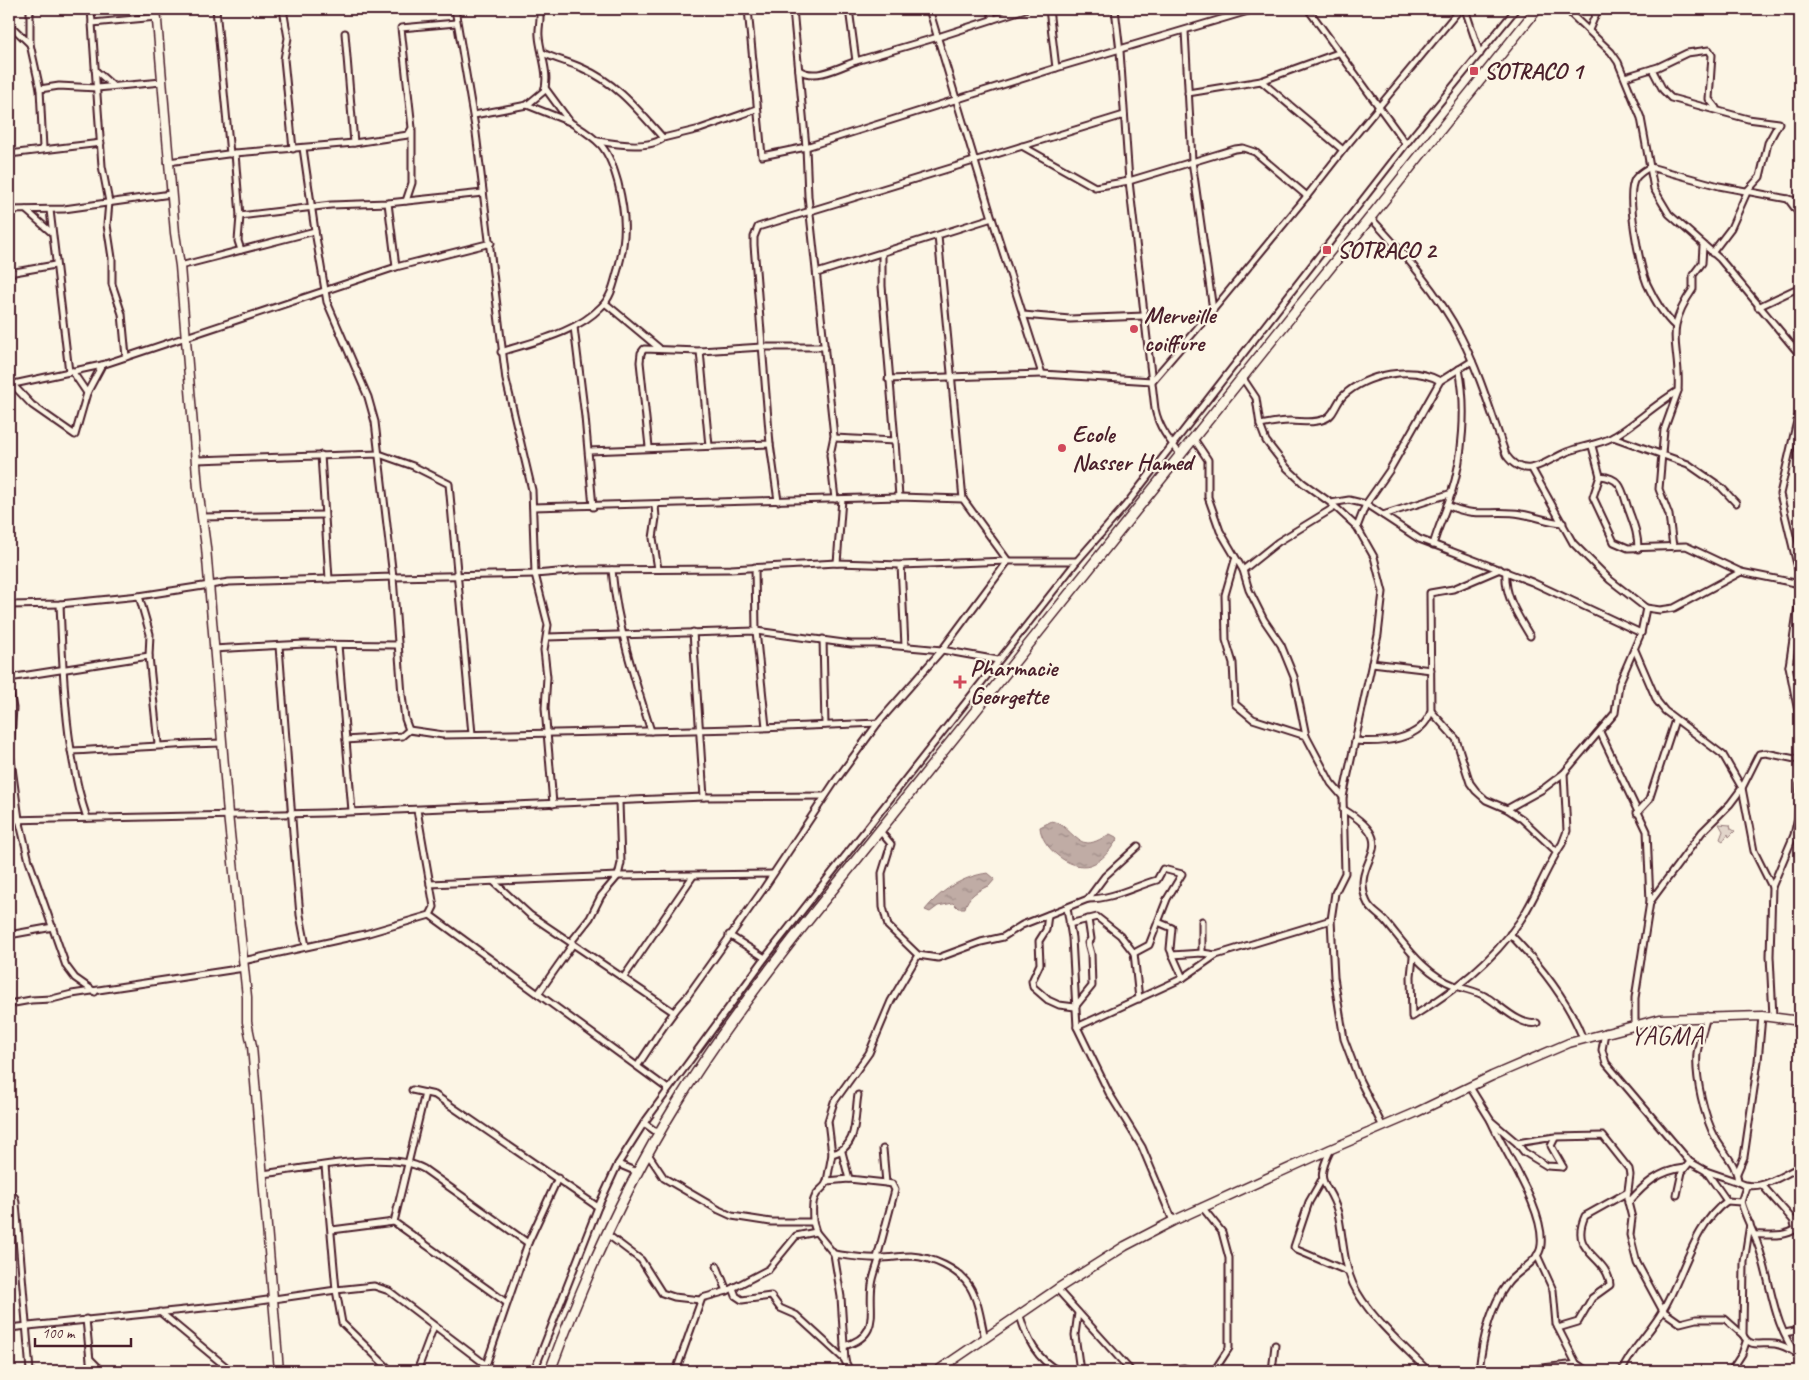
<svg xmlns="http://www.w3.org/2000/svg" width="1809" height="1380" font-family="Caveat,sans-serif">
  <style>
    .forest { fill: url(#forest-firs); stroke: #967a7a }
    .water { fill: url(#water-ripples); stroke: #917474 }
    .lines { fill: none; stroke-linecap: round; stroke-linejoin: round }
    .street-casing { stroke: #4a1f2b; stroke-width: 9 }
    .secondary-casing { stroke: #4a1f2b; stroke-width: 11 }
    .primary-casing { stroke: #4a1f2b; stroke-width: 12 }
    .street { stroke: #fcf5e5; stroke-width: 5 }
    .secondary { stroke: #fcf5e5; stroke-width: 8 }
    .primary { stroke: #fcf5e5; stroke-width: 9 }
    .poi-dot { fill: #d1495b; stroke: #fcf5e5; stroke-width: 2 }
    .labels { text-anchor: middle; stroke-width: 4.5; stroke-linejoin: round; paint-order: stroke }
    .poi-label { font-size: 24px; font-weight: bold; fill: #4a1f2b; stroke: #fcf5e5; text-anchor: start }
    .quarter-label { font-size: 26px; letter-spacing: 1px; fill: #4a1f2b; stroke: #fcf5e5 }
  </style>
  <defs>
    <pattern id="forest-firs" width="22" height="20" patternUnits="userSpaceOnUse" patternTransform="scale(1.25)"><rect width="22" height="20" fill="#e2d5ca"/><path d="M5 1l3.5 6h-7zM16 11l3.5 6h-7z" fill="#c3b6ae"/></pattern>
    <pattern id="water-ripples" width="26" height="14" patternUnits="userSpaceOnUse" patternTransform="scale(1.25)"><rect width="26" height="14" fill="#c0aca5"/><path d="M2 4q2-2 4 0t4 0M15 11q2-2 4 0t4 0" fill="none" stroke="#9e8b87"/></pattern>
  </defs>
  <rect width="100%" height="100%" fill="#fcf5e5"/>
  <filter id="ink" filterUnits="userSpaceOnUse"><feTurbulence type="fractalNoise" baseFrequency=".02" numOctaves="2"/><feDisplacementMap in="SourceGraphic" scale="10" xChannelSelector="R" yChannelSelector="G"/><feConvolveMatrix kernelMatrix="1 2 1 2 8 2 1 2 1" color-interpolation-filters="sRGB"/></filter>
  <g filter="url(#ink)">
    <!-- forest -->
    <path class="forest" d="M1719,824L1730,825L1731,829L1735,831L1729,837L1728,834L1723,841L1720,839L1723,831Z"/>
    <!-- water -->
    <g class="water">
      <path d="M1052,821C1067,823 1074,843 1088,843C1095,843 1104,837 1110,834L1118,838C1111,849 1103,861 1090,865C1070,871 1041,847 1040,827Z"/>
      <path d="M988,873L995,879L989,886C979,889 967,897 965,908H958L953,903L938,906L930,912L925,910C940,891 963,876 988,873Z"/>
    </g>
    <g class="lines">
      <!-- street casing -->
      <g class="street-casing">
        <g id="street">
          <path d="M30,9V44L40,89L43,148"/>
          <path d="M91,9L102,166L109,202L107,225L112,258V284L122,314L126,357"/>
          <path d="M216,9L230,154"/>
          <path d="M283,9L288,38L284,59L293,149"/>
          <path d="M455,9L476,133L506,380L532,490L535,574L548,625L544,650L547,677L545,708L553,804"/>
          <path d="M748,9L762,156L806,147L1056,68L1255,9"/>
          <path d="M793,9L806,147L808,196L834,436L830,455L835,499"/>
          <path d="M990,9L993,19"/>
          <path d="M1049,9L1056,68"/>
          <path d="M1115,9L1120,51L1129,181L1155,409C1159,428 1169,440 1181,455"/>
          <path d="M1308,9L1406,144"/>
          <path d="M1465,9L1480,54"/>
          <path d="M1569,9L1572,15L1611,52L1618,62L1641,118L1654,189L1669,214L1720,259L1800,355"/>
          <path d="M92,23L157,17"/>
          <path d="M9,24L30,44"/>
          <path d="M1589,30L1598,9"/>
          <path d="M345,33L354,143"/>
          <path d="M543,53C555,59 569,62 582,68C617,83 638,110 663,138L700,129L757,109"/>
          <path d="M856,61L938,37L1025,9"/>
          <path d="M1652,69L1663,90L1671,98L1748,119L1779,123L1768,143L1760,177L1748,190L1731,228L1712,253"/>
          <path d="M95,70L112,85"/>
          <path d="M799,70C815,81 840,67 856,61L849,9"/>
          <path d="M1625,77L1658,67L1687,53L1709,50L1712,55L1709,99L1716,108"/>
          <path d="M1261,81L1343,150"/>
          <path d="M40,89L59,86L97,88L162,82"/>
          <path d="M1188,93L1261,81L1338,53"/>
          <path d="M527,105L570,122L545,88"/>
          <path d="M474,115L527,105L544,91C550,75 540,52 539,36C538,26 542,19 539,9"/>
          <path d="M598,141C614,144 649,150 663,138"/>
          <path d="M1022,146L1095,187L1129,181L1235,149L1243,148L1255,152L1307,196L1343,150L1460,9"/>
          <path d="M235,153L240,216L238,241L241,250"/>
          <path d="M9,154L101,143"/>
          <path d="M168,162L235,153L354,143L408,135L412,128L401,28L456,23"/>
          <path d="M1788,199L1800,202"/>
          <path d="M406,201L412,183V131"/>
          <path d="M388,203L396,267"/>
          <path d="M9,210L64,209L171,194"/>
          <path d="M26,210L52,233"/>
          <path d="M50,210L69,372"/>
          <path d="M240,216L331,205L388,203L483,193"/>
          <path d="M1370,217C1404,254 1438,292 1461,337C1480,374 1492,416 1506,455C1525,482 1545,461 1567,452C1581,446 1597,445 1611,438C1632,427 1655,404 1678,391C1681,344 1662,334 1693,289V275L1702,263L1703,246"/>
          <path d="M938,236L963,499"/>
          <path d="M180,266L315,231L303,148"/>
          <path d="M9,273L55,265"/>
          <path d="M817,273L992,218L929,9"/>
          <path d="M605,303L659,348"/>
          <path d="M1758,307L1800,287"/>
          <path d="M1213,310L1307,196"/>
          <path d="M1023,315L1070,319L1144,316"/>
          <path d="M1675,326C1663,315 1654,299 1647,284C1640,266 1625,195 1635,179C1639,173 1645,170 1650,167L1719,186L1788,199L1800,215"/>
          <path d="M574,327L585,417L593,507"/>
          <path d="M700,351L709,446"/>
          <path d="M501,352C535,341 576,333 601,307C612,297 614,282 618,269C627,236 626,216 618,183C614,169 610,156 601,145C592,135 581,129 570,122"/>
          <path d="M72,371L87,393"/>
          <path d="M1042,374L1152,381L1213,310L1192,161L1185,31"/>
          <path d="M1242,377L1256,398L1260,425L1266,441L1287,468L1303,483L1331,503L1357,527L1374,557L1383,592L1378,635L1343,797L1345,873L1335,893L1331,920L1334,977L1344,1039L1359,1079L1383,1127"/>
          <path d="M888,379L1042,374L992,218"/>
          <path d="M9,385L102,365L396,267L491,243"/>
          <path d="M13,385L32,405L75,435L87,393L102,365"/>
          <path d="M1800,408L1780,494L1800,577"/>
          <path d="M1260,425C1270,423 1280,421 1290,421C1302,421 1313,424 1325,419C1334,416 1336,403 1343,396C1366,374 1412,365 1440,381"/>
          <path d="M1613,437L1688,464L1721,487L1736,503"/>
          <path d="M834,438L895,441L882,286V254"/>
          <path d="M1194,439L1208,460V497L1220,531L1243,570L1249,590L1264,620L1281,645L1294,677L1306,736"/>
          <path d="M895,441L899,497"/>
          <path d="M770,444L778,501"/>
          <path d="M1592,446L1600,476L1593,497L1614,542L1628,548L1686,546L1741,572L1800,584"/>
          <path d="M649,447L640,362L641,353L644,349L700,351L762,347H825"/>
          <path d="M589,451L770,444L754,245V237L758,227L1124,115"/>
          <path d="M321,455L329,579"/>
          <path d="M197,460L379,454L413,466L449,484L472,734"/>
          <path d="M1600,476C1624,478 1622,493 1629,511C1634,525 1638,534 1638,549"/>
          <path d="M1331,503L1349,500L1366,504L1419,539L1532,582L1641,633"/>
          <path d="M655,505L656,518L653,538L658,569"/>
          <path d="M1447,505C1476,519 1492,509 1521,514C1535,516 1548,522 1563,523"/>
          <path d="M533,507L899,497L963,499L1008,561"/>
          <path d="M1383,515L1452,493"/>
          <path d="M202,517L324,515"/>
          <path d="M1357,527L1366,504L1389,471L1440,381L1472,361"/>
          <path d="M1433,545C1438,527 1446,511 1451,494C1463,458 1467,406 1459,369"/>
          <path d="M1673,547L1669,515L1659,489L1664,430L1678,391"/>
          <path d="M1235,560L1225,595L1226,640L1233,663L1235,704L1253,719L1306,736L1331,783L1343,797"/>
          <path d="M837,563L842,499"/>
          <path d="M901,565L905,646"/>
          <path d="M755,567L756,631L766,727"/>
          <path d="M612,570C617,625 634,678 651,731"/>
          <path d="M1243,570L1278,542L1335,507"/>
          <path d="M1506,571C1504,597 1518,615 1530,636"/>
          <path d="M1800,593L1789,666L1800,722"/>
          <path d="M139,596L150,634L149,656L158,744"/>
          <path d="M60,604C63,672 65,754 87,818"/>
          <path d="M9,605L60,604L139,596L229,582L393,577L375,422L368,397L327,302L315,231"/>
          <path d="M1646,608L1660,610L1674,608L1741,572"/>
          <path d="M547,637L756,631L851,644H876L942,650L998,660"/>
          <path d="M823,639L825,725"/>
          <path d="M338,645L352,811"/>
          <path d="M279,646L294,846L300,915L306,946"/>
          <path d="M213,649L305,644L398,645"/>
          <path d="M1635,650L1657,701L1665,711L1723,755L1742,788L1754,851L1772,887"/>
          <path d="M1372,663L1431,670"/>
          <path d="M1789,666L1800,664"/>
          <path d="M9,678L149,656"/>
          <path d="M9,686L13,708L10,753L19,819L29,861L66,966L75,978L95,992"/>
          <path d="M1431,711L1456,739L1470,783L1476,791L1486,800L1507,809L1522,819L1557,852"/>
          <path d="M409,730L405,719L402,695L393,577L535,574L581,570L731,569L837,563L901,565L1008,561H1077"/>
          <path d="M1600,732L1647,831L1650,902L1635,998V1025"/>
          <path d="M346,740L402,736L409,730L443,735L510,734L738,729L878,723"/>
          <path d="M1355,741C1381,743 1422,741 1431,711L1430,593L1453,589L1500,569"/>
          <path d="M71,751C122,749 171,744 222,743"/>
          <path d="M704,797L825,796"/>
          <path d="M1343,809C1406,847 1350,857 1366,900C1370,911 1379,914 1386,922C1406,946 1425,975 1456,986C1467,990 1478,991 1488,998C1501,1006 1521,1027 1537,1023"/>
          <path d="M1507,809L1543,789L1564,773L1615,713L1619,684L1641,633L1646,608L1610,580L1573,543L1532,469"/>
          <path d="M1637,813L1649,800L1675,720"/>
          <path d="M9,820L325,813L704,797L693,632"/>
          <path d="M880,831L891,844L882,873L883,907L888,926L918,955L938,958L981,942L1003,937L1022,925L1088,899L1105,876L1138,846"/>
          <path d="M494,882L530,915L672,1011"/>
          <path d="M430,884L618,876L773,874"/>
          <path d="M1088,899C1113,899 1133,887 1157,880L1163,869L1182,874L1167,899L1149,945L1134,953"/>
          <path d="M1650,902L1702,832L1730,804L1742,788L1759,754L1766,753L1800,760"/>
          <path d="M1067,908L1072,938L1077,1027L1109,1093L1142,1147L1173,1221"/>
          <path d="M430,915L668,1089"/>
          <path d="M1048,915L1046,930L1039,941L1040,964L1032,981L1033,987L1048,1000L1059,1005L1075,1007L1092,986L1091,954L1088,943L1091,939L1088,919"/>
          <path d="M1158,922L1172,928L1170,949L1183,978"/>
          <path d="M1069,924L1097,917L1120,935L1134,953L1139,999"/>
          <path d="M1510,934C1539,964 1568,999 1583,1039"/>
          <path d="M9,935L53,927"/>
          <path d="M729,935L765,958"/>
          <path d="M571,942L590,918L601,896L618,876L621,863L619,802"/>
          <path d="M1202,953V921"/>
          <path d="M1172,955L1202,953L1216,955"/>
          <path d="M1413,957L1411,976L1412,1017C1454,991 1492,962 1520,921C1536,897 1546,868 1562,844L1567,831L1564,773"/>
          <path d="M243,961L365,934L430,915L434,907L417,810"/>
          <path d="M624,977L693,876"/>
          <path d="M538,994L573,944"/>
          <path d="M9,1004L31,1000L52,999L72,994L244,968"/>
          <path d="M1707,1016C1704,1028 1699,1041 1697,1053C1695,1078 1704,1117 1716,1139C1724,1154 1737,1164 1738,1182C1759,1194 1781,1175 1800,1167"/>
          <path d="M1773,1017L1770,956L1772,887L1794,835L1798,817L1800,784"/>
          <path d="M1077,1027L1183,978L1216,955L1331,920"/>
          <path d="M1605,1032L1602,1050L1606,1063L1690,1162L1706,1171L1738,1182"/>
          <path d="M638,1065C654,1042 667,1018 686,998L762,891L834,783L878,723L942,650L1008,561"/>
          <path d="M1470,1087L1491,1121L1517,1143L1524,1152L1547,1166L1563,1167"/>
          <path d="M412,1090L435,1095L598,1207"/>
          <path d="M425,1093L394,1222L507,1303"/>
          <path d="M858,1095C854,1117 859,1148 832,1154L827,1181L849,1179L886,1183"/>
          <path d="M644,1123L765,958L1077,561L1125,506L1406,144L1516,9"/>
          <path d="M1555,1138L1551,1146L1563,1167"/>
          <path d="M1517,1143L1555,1137L1603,1136L1629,1169L1630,1175L1627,1198L1632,1218L1630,1235L1637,1263L1663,1311L1680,1323L1696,1319H1725L1743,1335"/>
          <path d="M1331,1149C1312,1188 1329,1179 1338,1213C1343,1236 1343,1262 1353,1284C1367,1315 1404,1346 1428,1371"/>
          <path d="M842,1152L849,1179"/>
          <path d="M648,1154L664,1178L719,1210L732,1216L771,1222H813L816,1232L834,1254L841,1297L845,1361L850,1371"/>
          <path d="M832,1154L828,1121L834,1102L869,1053L891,1001L918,955"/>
          <path d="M618,1164L644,1123L659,1134"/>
          <path d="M1706,1171L1727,1201L1741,1202L1746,1187"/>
          <path d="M1737,1173L1744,1157L1758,1061L1762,1016"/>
          <path d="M263,1174C305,1169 388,1149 424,1169L528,1243"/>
          <path d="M1321,1181L1309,1202L1294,1247L1297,1250L1349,1272"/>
          <path d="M1762,1185L1793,1220L1796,1229"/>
          <path d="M9,1191L15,1198L16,1203L30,1371"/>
          <path d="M1677,1195L1682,1172L1690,1162"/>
          <path d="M1741,1202C1745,1217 1753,1230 1758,1245C1772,1283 1772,1326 1800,1359"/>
          <path d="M1628,1203C1645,1184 1658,1171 1684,1168"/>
          <path d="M1202,1207L1222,1232L1229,1258V1348L1214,1371"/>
          <path d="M813,1222C813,1214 811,1204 815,1197C818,1189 825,1189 827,1181"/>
          <path d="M1750,1224L1744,1262L1743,1335C1750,1349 1762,1342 1775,1344C1782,1345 1788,1348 1794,1352"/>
          <path d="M332,1230L394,1222"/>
          <path d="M608,1235L641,1260L662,1293L674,1297L700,1300"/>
          <path d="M1754,1235C1769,1234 1783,1238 1796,1229H1800"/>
          <path d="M834,1254C849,1256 865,1259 880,1258C890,1258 901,1256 911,1256C932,1257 959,1269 970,1287C979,1302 981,1322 985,1339"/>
          <path d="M1537,1255L1553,1290L1556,1324L1580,1371"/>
          <path d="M877,1258L895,1190L892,1184L886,1183L883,1149"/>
          <path d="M717,1266L727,1291"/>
          <path d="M733,1288L736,1296L742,1300L771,1296L780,1308L796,1315L845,1360"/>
          <path d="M1057,1289L1131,1371"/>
          <path d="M160,1312L231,1371"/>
          <path d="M1078,1313L1075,1335L1080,1371"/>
          <path d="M1020,1316C1027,1339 1037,1360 1059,1371"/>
          <path d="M86,1319L91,1371"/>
          <path d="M9,1328L233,1305L336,1290L325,1166"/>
          <path d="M1558,1328L1578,1322L1592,1298L1610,1285C1608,1255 1568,1254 1585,1216L1628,1192"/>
          <path d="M1785,1333L1800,1330"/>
          <path d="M844,1346C882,1335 868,1311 872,1285C873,1276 877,1267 879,1259"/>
          <path d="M91,1360L102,1371"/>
          <path d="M391,1371L342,1323L336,1290L374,1286L389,1291L494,1371"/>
          <path d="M417,1371L434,1326"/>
          <path d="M484,1371L528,1243L558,1178"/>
          <path d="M534,1371L598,1207L618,1164L637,1172"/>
          <path d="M676,1371L702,1298L727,1291L769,1269L796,1236L816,1232"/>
          <path d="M1158,1371L1184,1368L1194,1371"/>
          <path d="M1272,1371L1275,1345"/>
          <path d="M1468,1371L1472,1368L1525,1370L1577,1364L1587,1371"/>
          <path d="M1479,1371C1482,1343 1489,1309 1507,1284C1516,1271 1540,1262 1541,1245C1545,1210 1505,1154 1491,1121"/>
          <path d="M1622,1371C1632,1348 1651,1332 1663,1310C1683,1277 1694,1224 1727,1201"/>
          <path d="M1731,1371L1742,1354L1746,1342"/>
        </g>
      </g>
      <!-- secondary casing -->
      <g class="secondary-casing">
        <g id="secondary">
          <path d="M156,9L175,233L180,266L198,488L206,547L228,814L247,997V1022L252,1046L279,1371"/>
          <path d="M937,1371L1057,1289L1125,1246L1173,1221L1331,1149L1415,1113L1492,1076L1569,1043L1660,1019L1762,1016L1800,1021"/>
        </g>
      </g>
      <!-- primary casing -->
      <g class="primary-casing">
        <path id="primary" d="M550,1371C584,1279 625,1187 677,1103C712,1046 752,992 793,939L1537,9"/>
      </g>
      <!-- street -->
      <use href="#street" class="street"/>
      <!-- secondary -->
      <use href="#secondary" class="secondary"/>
      <!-- primary -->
      <use href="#primary" class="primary"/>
    </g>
  </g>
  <!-- markers -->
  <g class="poi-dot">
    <rect x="1469" y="66" width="10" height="10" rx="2.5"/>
    <rect x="1322" y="245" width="10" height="10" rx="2.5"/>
    <circle cx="1134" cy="329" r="5"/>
    <circle cx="1062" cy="448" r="5"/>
    <path d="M957.5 674.5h5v5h5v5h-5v5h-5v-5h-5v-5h5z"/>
  </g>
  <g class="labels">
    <!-- poi labels -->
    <g class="poi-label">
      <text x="1484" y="79">SOTRACO 1</text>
      <text x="1337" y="258">SOTRACO 2</text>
      <text x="1144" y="323">Merveille<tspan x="1144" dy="28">coiffure</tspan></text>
      <text x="1072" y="442">Ecole<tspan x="1072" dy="28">Nasser Hamed</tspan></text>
      <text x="970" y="676">Pharmacie<tspan x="970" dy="28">Georgette</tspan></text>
    </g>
    <!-- quarter labels -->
    <g class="quarter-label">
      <text x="1667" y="1044">YAGMA</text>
    </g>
  </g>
  <!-- margin -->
  <rect width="1809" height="1380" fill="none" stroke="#fcf5e5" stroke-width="30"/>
  <rect x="15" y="15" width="1779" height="1350" fill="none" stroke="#4a1f2b" stroke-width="2" filter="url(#ink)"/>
  <!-- scale -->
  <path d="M35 1338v8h96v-8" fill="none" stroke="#4a1f2b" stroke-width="2.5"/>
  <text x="42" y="1338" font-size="15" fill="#4a1f2b" stroke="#fcf5e5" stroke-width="4" paint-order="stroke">100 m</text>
</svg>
